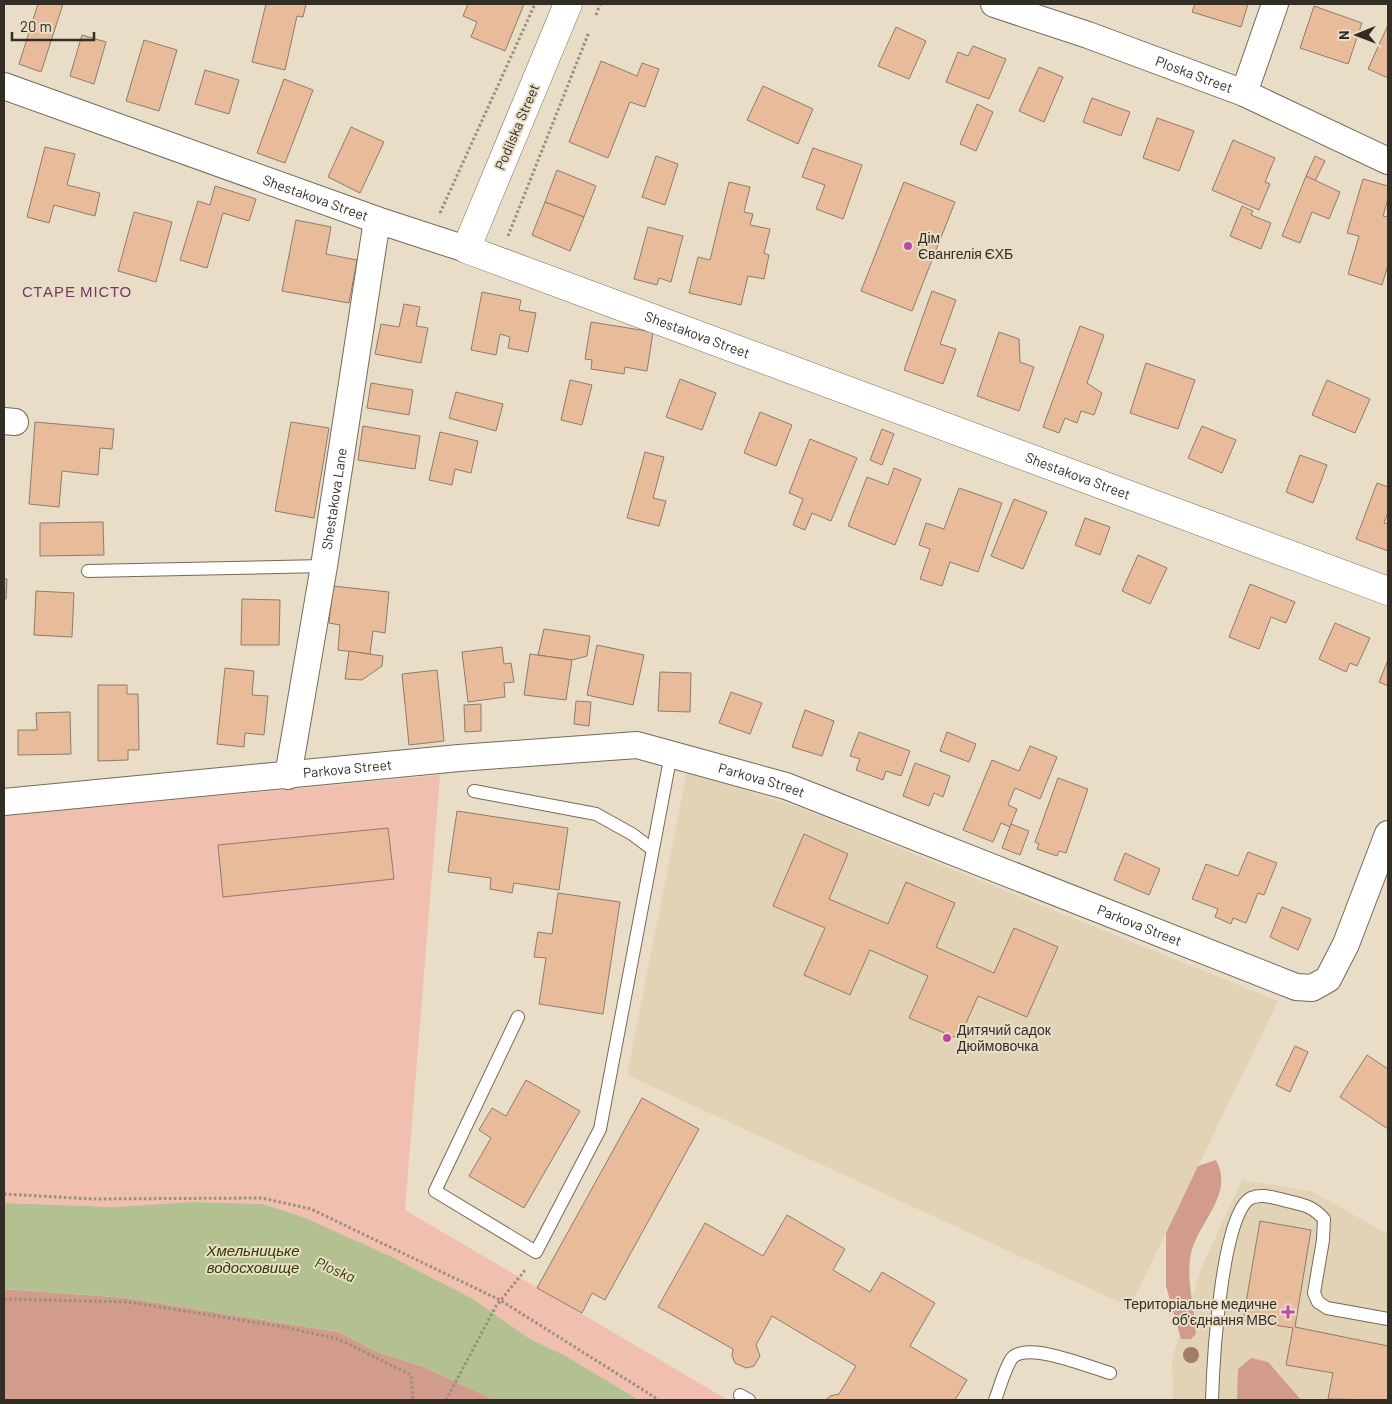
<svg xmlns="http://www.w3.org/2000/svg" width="1392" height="1404" font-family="Barlow,sans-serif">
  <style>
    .built { fill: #e2d2b6 }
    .green { fill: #f0bfb0 }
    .forest { fill: #d19c8c }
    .water { fill: #b3c191 }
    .building { fill: #e8bc9b; stroke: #8f7b6d }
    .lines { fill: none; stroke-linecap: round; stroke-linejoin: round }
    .service-casing { stroke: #756a57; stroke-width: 14 }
    .minor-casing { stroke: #756a57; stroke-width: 28 }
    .tertiary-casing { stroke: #756a57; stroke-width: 29 }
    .path { stroke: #998f7f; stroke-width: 3; stroke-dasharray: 2.5 2.5; stroke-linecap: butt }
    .service { stroke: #fff; stroke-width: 12 }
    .minor { stroke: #fff; stroke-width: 26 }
    .tertiary { stroke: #fff; stroke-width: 28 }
    .tree { fill: #a47b66 }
    .poi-dot { fill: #bb4ba7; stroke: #eaddc7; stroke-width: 2 }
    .labels { text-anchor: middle; stroke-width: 4; stroke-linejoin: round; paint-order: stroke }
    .street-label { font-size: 14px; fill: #322d25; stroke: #eaddc7 }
    .poi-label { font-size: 14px; fill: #322d25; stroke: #eaddc7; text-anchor: start }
    .neighbourhood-label { font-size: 15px; letter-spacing: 1px; fill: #713966; stroke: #eaddc7 }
    .water-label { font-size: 15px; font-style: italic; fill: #303c02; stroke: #eaddc7 }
  </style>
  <rect width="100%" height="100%" fill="#eaddc7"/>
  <!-- built -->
  <g class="built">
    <path d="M687,771L798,807L1278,1001L1130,1307L627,1075Z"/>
    <path d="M1242,1180L1311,1191L1388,1234V1400H1173L1172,1359L1203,1264Z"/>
  </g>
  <!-- green -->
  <path class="green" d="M440,775L405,1210L728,1400H639L564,1355L530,1339L473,1299L388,1255L303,1217L263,1204L192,1202L115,1207L4,1203V816Z"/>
  <!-- forest -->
  <g class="forest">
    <path d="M1216,1160C1236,1197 1193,1225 1190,1260C1187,1285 1195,1309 1196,1334L1191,1339H1181L1166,1286V1233L1198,1166Z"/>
    <path d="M4,1289L127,1298L339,1332L377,1352L424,1367L495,1400H4Z"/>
    <path d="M1251,1358L1268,1362L1301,1400H1237L1238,1369Z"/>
  </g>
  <!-- water -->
  <path class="water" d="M192,1202L263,1204L303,1217L388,1255L473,1299L530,1339L564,1355L639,1400H495L424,1367L377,1352L339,1332L127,1298L4,1289V1203L115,1207Z"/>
  <!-- building -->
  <g class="building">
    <path d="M38,4H63L41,72L19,64Z"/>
    <path d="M266,4H306L303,17L297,16L285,70L252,62Z"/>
    <path d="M468,4H524L505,51L471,37L477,22L463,16Z"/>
    <path d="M1195,4H1248L1241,27L1192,12Z"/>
    <path d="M1314,6L1362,23L1348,64L1300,48Z"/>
    <path d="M1388,25V78L1368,69Z"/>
    <path d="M896,27L926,41L909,79L878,66Z"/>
    <path d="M82,35L106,42L94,84L70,76Z"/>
    <path d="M144,40L177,50L159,111L126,101Z"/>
    <path d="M973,46L1006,59L989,99L946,82L958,52L968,56Z"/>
    <path d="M601,61L637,76L642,63L659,69L645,107L630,102L608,158L569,142Z"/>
    <path d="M1039,67L1063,77L1044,122L1019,111Z"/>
    <path d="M205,70L239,80L229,114L195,104Z"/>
    <path d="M284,79L313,90L285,163L257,153Z"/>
    <path d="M763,86L813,109L798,144L747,120Z"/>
    <path d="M1092,98L1130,112L1121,136L1083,122Z"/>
    <path d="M977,104L993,112L976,151L960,144Z"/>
    <path d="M1157,118L1194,131L1179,171L1143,158Z"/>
    <path d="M351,127L384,142L360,193L328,177Z"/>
    <path d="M1233,140L1275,158L1265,182L1270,184L1259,210L1212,190Z"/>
    <path d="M45,147L75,154L67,185L100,193L95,216L54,205L49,223L27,217Z"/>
    <path d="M813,148L862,165L843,219L816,209L825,185L802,177Z"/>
    <path d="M656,156L678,164L665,205L642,197Z"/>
    <path d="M1315,156L1325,161L1315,181L1306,176Z"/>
    <path d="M557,170L596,186L584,217L545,202Z"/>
    <path d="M1306,176L1340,192L1329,219L1312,212L1300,243L1282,236Z"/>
    <path d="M1363,179L1388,186V199L1383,216L1388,217V265L1382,285L1348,274L1359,236L1347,233Z"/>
    <path d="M729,182L750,187L744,212L753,214L750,225L770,229L764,253L769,255L764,279L748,276L741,305L689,293L698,257L710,260Z"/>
    <path d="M904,182L955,202L912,311L861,291Z"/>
    <path d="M215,186L256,199L249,221L223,213L207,268L180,260L198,201L210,205Z"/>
    <path d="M545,202L584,217L570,251L532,235Z"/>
    <path d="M1242,206L1253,211L1251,215L1271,223L1261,249L1230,236Z"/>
    <path d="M134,212L172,222L156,282L118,271Z"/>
    <path d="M296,220L331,227L326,254L357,260L349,303L282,291Z"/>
    <path d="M648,227L683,236L671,282L659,278L657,285L634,279Z"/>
    <path d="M932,291L956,300L940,344L956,349L943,384L904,370Z"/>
    <path d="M482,292L521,300L519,310L536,313L528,352L508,348L510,337L500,334L496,355L471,350Z"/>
    <path d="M404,304L420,307L416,326L428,328L421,363L375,354L381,324L399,327Z"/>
    <path d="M591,322L653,332L647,371L625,367L624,374L591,369L592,360L585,359Z"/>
    <path d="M1080,326L1104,335L1087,383L1102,393L1094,415L1081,411L1077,423L1065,418L1059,433L1043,427Z"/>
    <path d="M999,332L1019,339L1020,362L1034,367L1019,411L977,396Z"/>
    <path d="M1146,363L1195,380L1178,429L1130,413Z"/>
    <path d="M680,379L716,393L702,430L666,417Z"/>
    <path d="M570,380L592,385L582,425L561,420Z"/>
    <path d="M1327,380L1370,399L1355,433L1312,415Z"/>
    <path d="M371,383L413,390L409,415L367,408Z"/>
    <path d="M456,392L503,404L496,431L449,418Z"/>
    <path d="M760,412L792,425L776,466L744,453Z"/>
    <path d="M35,422L114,429L112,449L100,448L98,475L62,471L59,507L29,504Z"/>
    <path d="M291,422L329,428L314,518L275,511Z"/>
    <path d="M363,426L420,436L415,469L358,460Z"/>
    <path d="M1202,426L1236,440L1222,473L1188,458Z"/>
    <path d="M882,429L894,434L882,465L870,460Z"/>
    <path d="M440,432L478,441L471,473L455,469L452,485L429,480Z"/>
    <path d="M810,439L857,458L831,521L812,513L805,530L793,525L803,499L789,493Z"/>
    <path d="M645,452L664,457L653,498L666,501L659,526L627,518Z"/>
    <path d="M1300,455L1327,465L1313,503L1286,492Z"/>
    <path d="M894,468L921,479L895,545L848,526L867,477L888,485Z"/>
    <path d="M1377,483L1388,487V512L1384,523L1388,524V551L1356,539Z"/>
    <path d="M959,488L1002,503L978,572L950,562L942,586L920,579L930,549L919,545L926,523L944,529Z"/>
    <path d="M1014,499L1047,512L1023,569L991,556Z"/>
    <path d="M1085,518L1110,527L1100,555L1075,545Z"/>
    <path d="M103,522L104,555L40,556V523Z"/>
    <path d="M1138,555L1167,568L1150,604L1122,591Z"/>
    <path d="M4,579H7L6,599H4Z"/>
    <path d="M1250,584L1295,602L1286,623L1271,617L1259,649L1229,637Z"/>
    <path d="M333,586L389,592L385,633L373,631L370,654L338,650L340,625L329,623Z"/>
    <path d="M36,591L74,593L72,637L34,635Z"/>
    <path d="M242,599L280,600L279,645H241Z"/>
    <path d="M1335,623L1370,638L1357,666L1350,663L1346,672L1319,659Z"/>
    <path d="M544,629L590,636L587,656L572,660L538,655Z"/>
    <path d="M597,645L644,655L633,705L587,695Z"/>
    <path d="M502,647L504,664L511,663L514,682L504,683L505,697L468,702L462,652Z"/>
    <path d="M349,651L383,656L382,666L362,680L345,679Z"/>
    <path d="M530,654L572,660L566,700L524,695Z"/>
    <path d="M1388,660V686L1379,682Z"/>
    <path d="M225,668L254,671L252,695L268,696L264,735L245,733L244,747L217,744Z"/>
    <path d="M437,670L444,741L409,745L402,674Z"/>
    <path d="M660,672L691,673L690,712L658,711Z"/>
    <path d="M98,685H127V694H138L139,750H128V760L98,761Z"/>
    <path d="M731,692L762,703L750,734L719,723Z"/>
    <path d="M576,701L591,702L589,726L574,724Z"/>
    <path d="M481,704V731L465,732L464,705Z"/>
    <path d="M805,710L834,721L822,756L792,747Z"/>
    <path d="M70,712L71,754L18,755V730H37L36,713Z"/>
    <path d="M859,732L910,751L901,776L886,771L883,780L856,770L860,759L850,756Z"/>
    <path d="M947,732L976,744L969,762L940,751Z"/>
    <path d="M1030,746L1057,757L1040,799L1015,788L1008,805L1017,809L1011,824L1010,827L1001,823L993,842L963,830L992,760L1019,771Z"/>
    <path d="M915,763L950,776L943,797L934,793L929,806L903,796Z"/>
    <path d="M1058,778L1088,789L1066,853L1059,851L1057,856L1037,849L1039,844L1035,842Z"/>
    <path d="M457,811L568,828L559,890L514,883L512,893L490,889L491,878L448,872Z"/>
    <path d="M1011,824L1029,831L1020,855L1002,848Z"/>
    <path d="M388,828L394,879L223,897L218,845Z"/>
    <path d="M804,834L848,854L829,899L888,924L906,882L955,903L936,947L994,973L1014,928L1058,947L1027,1017L978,996L959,1039L909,1018L928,976L870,950L850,995L804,975L825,928L773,906Z"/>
    <path d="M1248,852L1277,863L1264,895L1258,893L1246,923L1233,918L1231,924L1215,917L1218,909L1192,899L1206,864L1238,876Z"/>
    <path d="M1125,853L1160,869L1149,895L1114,880Z"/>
    <path d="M558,893L620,902L603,1014L539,1004L546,958L534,957L538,932L552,934Z"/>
    <path d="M1282,907L1311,919L1298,950L1270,937Z"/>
    <path d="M1295,1046L1308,1052L1290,1092L1276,1085Z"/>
    <path d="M1367,1055L1388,1069V1129L1340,1097Z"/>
    <path d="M526,1080L580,1111L524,1208L469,1176L491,1138L479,1130L492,1108L506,1116Z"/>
    <path d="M642,1098L699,1129L605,1300L592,1293L582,1313L537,1288Z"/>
    <path d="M787,1215L845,1249L833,1270L870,1292L882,1272L935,1303L910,1346L967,1380L955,1400H826L830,1396L839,1394L856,1366L772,1316L756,1345L760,1356L754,1366L746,1368L735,1363L732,1356L733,1349L658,1307L705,1223L763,1256Z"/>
    <path d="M1260,1221L1311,1230L1295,1327L1388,1346V1400L1328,1399L1333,1373L1286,1365L1293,1328L1243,1320Z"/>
  </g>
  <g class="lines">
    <!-- service casing -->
    <g class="service-casing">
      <g id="service">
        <path d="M88,571L324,566"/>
        <path d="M474,791L596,814L632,834L652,849"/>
        <path d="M518,1017L435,1191L536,1252L600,1129L671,754"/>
        <path d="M740,1395L749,1400"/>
        <path d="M995,1400C999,1390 1006,1364 1013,1357C1030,1342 1089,1367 1110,1373"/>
        <path d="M1212,1400C1213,1366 1221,1213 1251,1198C1261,1194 1270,1197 1280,1199C1300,1205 1309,1203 1324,1219L1323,1240L1314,1293L1318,1302L1327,1308L1388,1319"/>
      </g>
    </g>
    <!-- minor casing -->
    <g class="minor-casing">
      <g id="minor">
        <path id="s1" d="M994,4L1088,35L1244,93L1388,161"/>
        <path id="s2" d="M4,86L377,220L466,249"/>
        <path d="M1244,93L1275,4"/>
        <path d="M4,421L15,422"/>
        <path id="s3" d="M288,776L324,566L377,220"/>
        <path id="s4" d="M4,802L459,758L637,745L786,786L1296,987L1312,988L1328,979L1346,944L1388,834"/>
      </g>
    </g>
    <!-- tertiary casing -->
    <g class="tertiary-casing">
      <g id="tertiary">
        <path id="s5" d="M568,4L466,249L1388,591"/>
      </g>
    </g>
    <!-- path -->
    <g class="path">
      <path d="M596,15L600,4"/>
      <path d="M440,213L535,4"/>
      <path d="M508,236L589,32"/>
      <path d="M4,1194L92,1199L262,1198L311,1209L500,1300L659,1400"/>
      <path d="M4,1299L128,1302L284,1327L338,1339L411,1375L413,1400"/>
      <path d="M446,1400L496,1306L526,1269"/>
    </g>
    <!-- service -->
    <use href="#service" class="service"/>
    <!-- minor -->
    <use href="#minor" class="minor"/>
    <!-- tertiary -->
    <use href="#tertiary" class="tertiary"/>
  </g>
  <!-- trees -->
  <circle class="tree" cx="1191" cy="1355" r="8"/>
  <!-- markers -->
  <g class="poi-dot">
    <circle cx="908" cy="246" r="5"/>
    <circle cx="947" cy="1038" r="5"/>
    <path d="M1285.5 1304.5h5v5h5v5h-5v5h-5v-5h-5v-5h5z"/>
  </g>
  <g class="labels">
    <!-- street labels -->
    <g class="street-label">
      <text dy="5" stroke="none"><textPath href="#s1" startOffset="212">Ploska Street</textPath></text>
      <text transform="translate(517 127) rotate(-67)" y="5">Podilska Street</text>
      <text dy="5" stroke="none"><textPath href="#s2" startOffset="331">Shestakova Street</textPath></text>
      <text dy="5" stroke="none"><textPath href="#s5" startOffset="512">Shestakova Street</textPath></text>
      <text dy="5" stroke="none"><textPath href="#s5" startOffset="918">Shestakova Street</textPath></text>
      <text dy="5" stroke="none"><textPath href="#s3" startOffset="281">Shestakova Lane</textPath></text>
      <text dy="5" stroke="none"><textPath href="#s4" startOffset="345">Parkova Street</textPath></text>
      <text dy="5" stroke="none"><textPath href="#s4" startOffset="765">Parkova Street</textPath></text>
      <text dy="5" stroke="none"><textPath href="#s4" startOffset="1170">Parkova Street</textPath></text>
    </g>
    <!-- poi labels -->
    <g class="poi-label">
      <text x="918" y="243">Дім<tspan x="918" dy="16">Євангелія ЄХБ</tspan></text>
      <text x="957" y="1035">Дитячий садок<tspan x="957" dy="16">Дюймовочка</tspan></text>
      <text x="1277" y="1309" text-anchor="end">Територіальне медичне<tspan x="1277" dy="16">об'єднання МВС</tspan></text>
    </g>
    <!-- neighbourhood labels -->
    <g class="neighbourhood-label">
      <text x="77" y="297">СТАРЕ МІСТО</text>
    </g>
    <!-- water labels -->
    <g class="water-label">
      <text x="253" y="1256">Хмельницьке<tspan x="253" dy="17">водосховище</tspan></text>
      <text transform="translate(335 1270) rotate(23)" y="5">Ploska</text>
    </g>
  </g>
  <!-- border -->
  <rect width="1392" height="1404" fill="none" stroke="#322d25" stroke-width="10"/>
  <!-- north arrow -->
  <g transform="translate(1357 35) rotate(269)" stroke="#eaddc7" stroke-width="4" paint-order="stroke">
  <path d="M0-4L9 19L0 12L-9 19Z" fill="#322d25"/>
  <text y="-8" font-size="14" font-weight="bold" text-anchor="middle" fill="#322d25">N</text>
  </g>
  <!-- scale -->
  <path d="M12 32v8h82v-8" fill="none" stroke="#322d25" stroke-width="2.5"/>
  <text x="20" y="32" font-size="15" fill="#322d25" stroke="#eaddc7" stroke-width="4" paint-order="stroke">20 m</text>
</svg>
